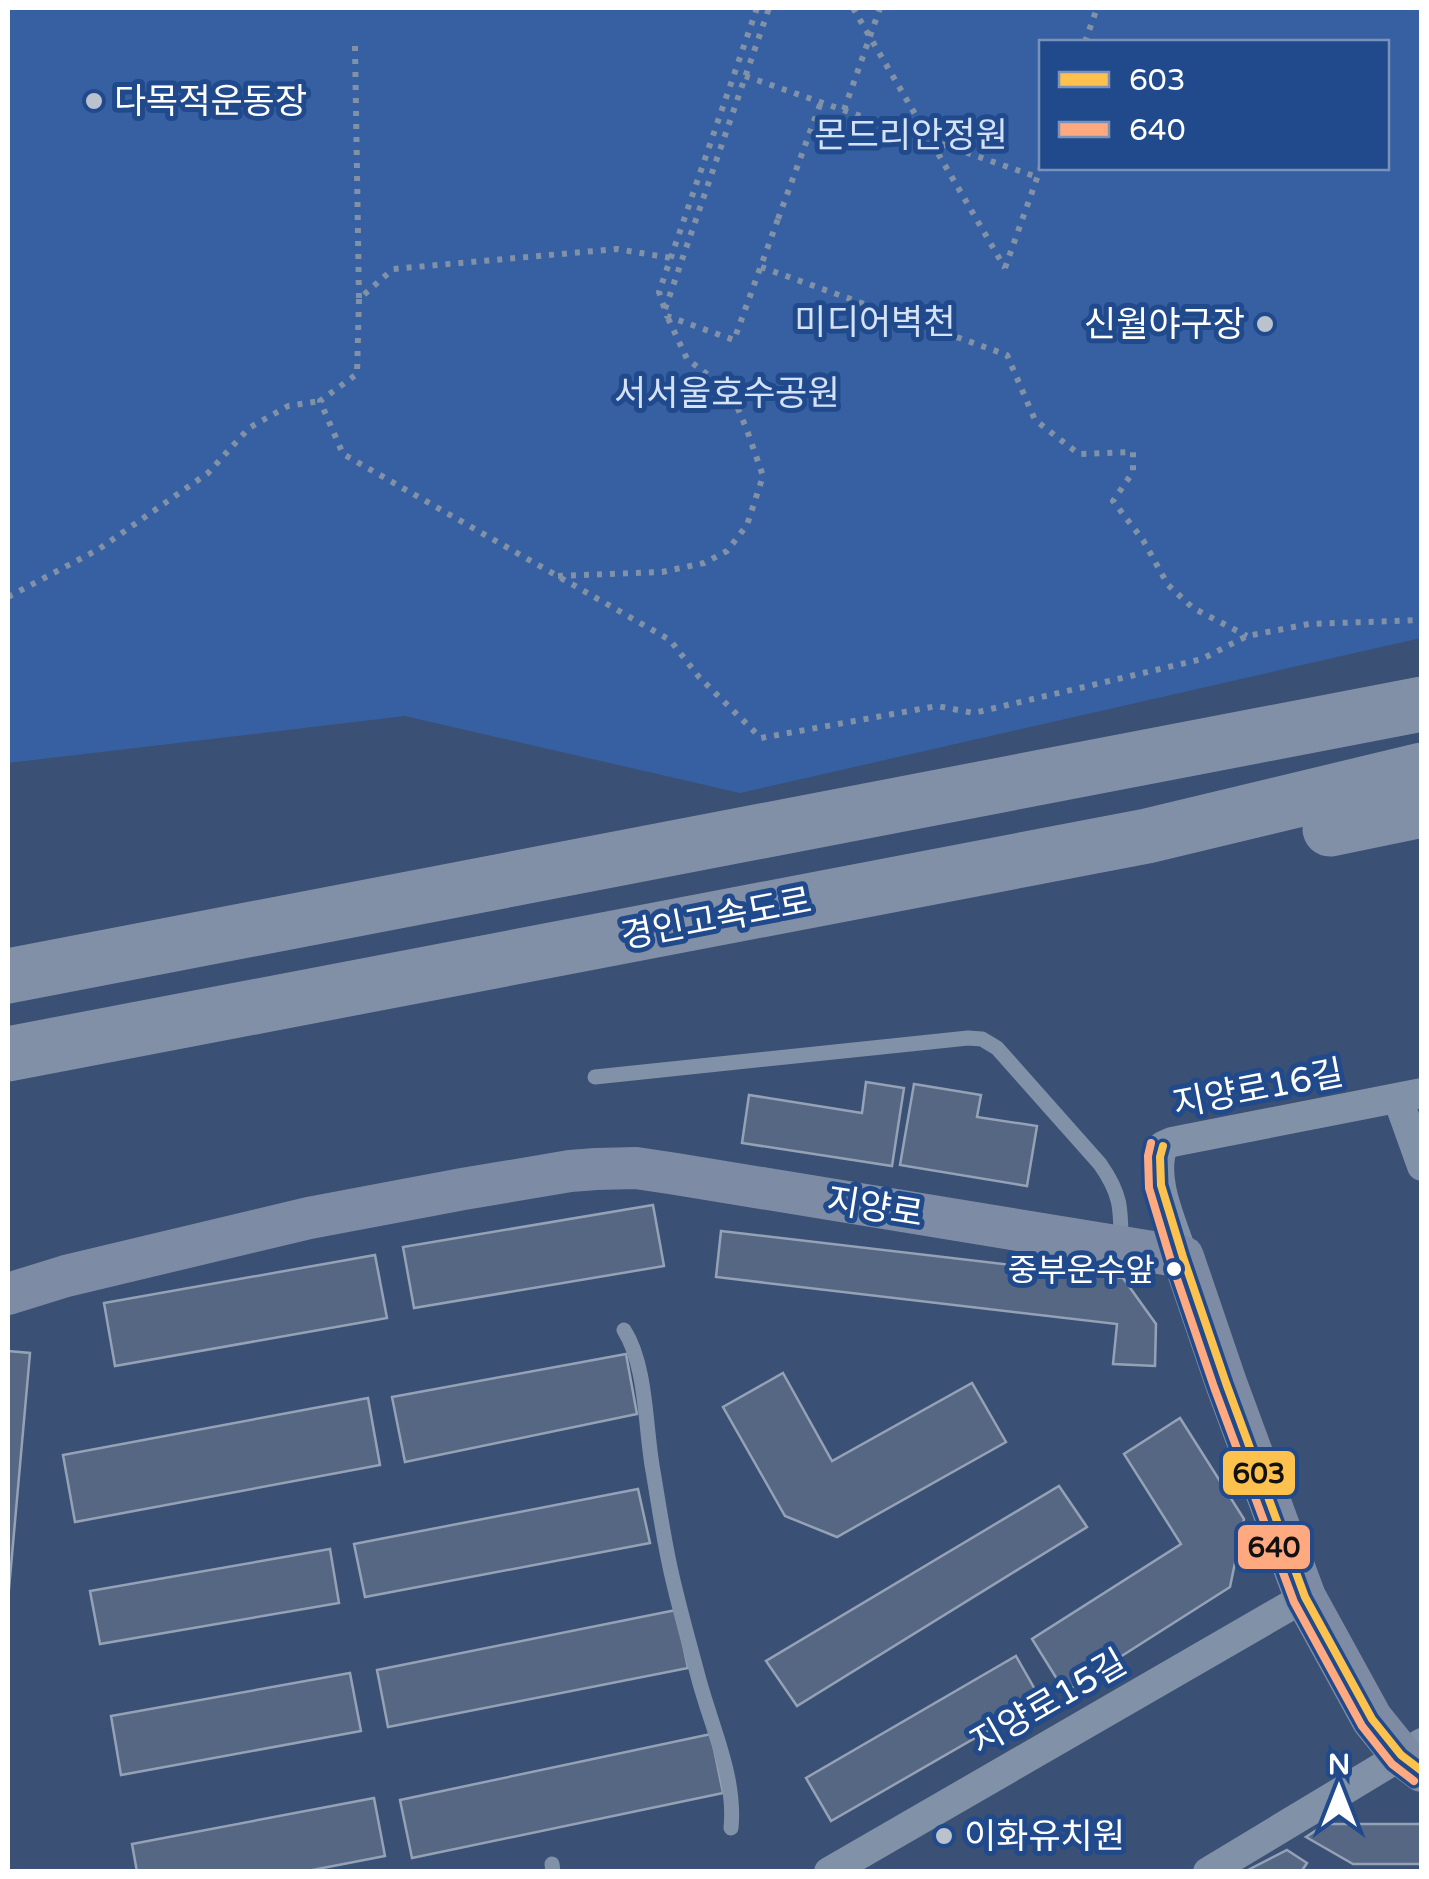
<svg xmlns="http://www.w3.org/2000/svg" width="1429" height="1879" font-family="'Varela Round','Noto Sans KR',sans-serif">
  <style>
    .green { fill: #3660a2; fill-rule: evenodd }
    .building { fill: #566784; stroke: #95a2b6; stroke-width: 2.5 }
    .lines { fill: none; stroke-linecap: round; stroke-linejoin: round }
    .path { stroke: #8191a7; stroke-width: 6; stroke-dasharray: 5 8; stroke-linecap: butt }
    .lane { stroke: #8191a7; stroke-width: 15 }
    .street { stroke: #8191a7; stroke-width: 30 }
    .secondary { stroke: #7d8ca4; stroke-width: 42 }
    .highway { stroke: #8190a7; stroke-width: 55 }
    .path-bridge { stroke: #8191a7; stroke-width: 6; stroke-dasharray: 5 8; stroke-linecap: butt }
    .bus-1-casing { stroke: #214a8c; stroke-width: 15 }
    .bus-2-casing { stroke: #214a8c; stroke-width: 15 }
    .bus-1 { stroke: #fcc24d; stroke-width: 8 }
    .bus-2 { stroke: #ffa980; stroke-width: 8 }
    .poi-dot { fill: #bac2ce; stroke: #214a8c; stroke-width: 4 }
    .bus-dot { fill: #fff; stroke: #214a8c; stroke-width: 4 }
    .labels { text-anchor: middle; stroke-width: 10; stroke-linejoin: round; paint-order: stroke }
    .bus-label { font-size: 32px; fill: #fff; stroke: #214a8c; text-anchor: end }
    .poi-label { font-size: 35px; fill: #fff; stroke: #214a8c; text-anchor: start }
    .park-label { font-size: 35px; fill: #d4e2f8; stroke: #214a8c }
    .street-label { font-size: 35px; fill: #fff; stroke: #214a8c }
    .line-badge { stroke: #214a8c; stroke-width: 4 }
    .pale-badge-label { font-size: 28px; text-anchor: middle; font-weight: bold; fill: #111 }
  </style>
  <rect width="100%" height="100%" fill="#3a5074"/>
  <!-- green -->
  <path class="green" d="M8,8H1421V638L740,793L405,716L8,763ZM1386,42V168H1042V42Z"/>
  <!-- building -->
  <g class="building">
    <path d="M866,1082L904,1088L892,1166L742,1143L749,1095L862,1113Z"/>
    <path d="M914,1084L981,1095L977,1117L1037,1126L1027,1186L900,1165Z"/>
    <path d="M653,1205L664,1266L414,1308L403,1247Z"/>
    <path d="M721,1231L1123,1278L1156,1324L1155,1366L1113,1364L1117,1324L716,1277Z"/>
    <path d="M375,1255L387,1318L115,1366L104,1303Z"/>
    <path d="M8,1351L30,1353L8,1600Z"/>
    <path d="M626,1354L637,1414L405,1462L392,1397Z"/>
    <path d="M783,1373L832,1461L972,1383L1006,1442L837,1537L785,1516L723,1407Z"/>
    <path d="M368,1398L380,1465L75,1522L63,1455Z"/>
    <path d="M1180,1418L1244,1519L1230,1587L1065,1692L1032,1639L1181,1544L1124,1454Z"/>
    <path d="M1059,1486L1087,1527L797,1706L766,1661Z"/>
    <path d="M638,1489L650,1543L365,1597L354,1544Z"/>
    <path d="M330,1549L339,1603L100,1644L90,1591Z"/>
    <path d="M676,1610L688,1668L388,1727L377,1670Z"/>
    <path d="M1016,1656L1041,1700L831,1821L806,1778Z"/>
    <path d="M350,1673L361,1731L121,1775L111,1716Z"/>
    <path d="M711,1734L723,1793L412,1858L400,1800Z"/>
    <path d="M374,1798L385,1856L302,1872H137L132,1844Z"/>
    <path d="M1326,1824H1422V1864H1353L1306,1837Z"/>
    <path d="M1287,1850L1307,1863L1301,1872H1244Z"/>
  </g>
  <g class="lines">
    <!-- path -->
    <g class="path">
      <path d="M757,8L659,292L667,316L734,340L778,219"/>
      <path d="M1085,42L1097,8"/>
      <path d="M355,46L359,299L393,269L617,249L671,258"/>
      <path d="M745,76L1037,177"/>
      <path d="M844,110L880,8"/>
      <path d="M761,267L1007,355L1035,420L1079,454L1133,452V472L1113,501L1143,540L1168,585L1193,608L1247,636"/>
      <path d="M1005,268L1042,164"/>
      <path d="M359,299L357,374L320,401L343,454L670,640L699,677L761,738L937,706L974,713L1202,659L1247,636L1309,624L1422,620"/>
      <path d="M665,309L769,8"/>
      <path d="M558,576L662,572L704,563L727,551L747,525L763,476L747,430L731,392L687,359L668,318"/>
      <path d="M8,597L99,549L208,473L249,428L288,406L320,401"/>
    </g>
    <!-- lane -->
    <g class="lane">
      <path d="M595,1077L968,1038L982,1039L997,1048L1100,1164C1121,1194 1121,1208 1121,1243"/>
      <path d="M624,1330C647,1366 645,1428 653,1471C659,1506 664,1542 672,1576C680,1611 690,1646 699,1680C712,1728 736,1778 731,1828"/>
      <path d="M552,1864L553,1872"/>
    </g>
    <!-- street -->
    <g class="street">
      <path d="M1398,1099L1422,1166"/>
      <path d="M1183,1257C1173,1224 1150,1180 1163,1146L1172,1142L1422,1093"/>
      <path d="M829,1872L1305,1597"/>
      <path d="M1208,1872L1422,1743"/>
    </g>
    <!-- secondary -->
    <path class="secondary" d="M8,1294L66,1276L309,1218L463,1189L570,1171L596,1169L636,1168L676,1174L1183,1257L1226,1383L1305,1597L1372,1719L1401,1755L1422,1771"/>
    <!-- highway -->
    <g class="highway">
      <path d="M1330,829L1422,810"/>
      <path d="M8,976L1422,704"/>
      <path d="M8,1054L1147,836L1422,770"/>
    </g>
    <!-- path-bridge -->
    <g class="path-bridge">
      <path d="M853,8L1005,268"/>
      <path d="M778,219L821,102"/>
    </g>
    <!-- bus-1 casing -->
    <g class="bus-1-casing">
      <path id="bus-1" d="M1163,1146L1160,1157L1161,1185L1183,1257L1226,1383L1305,1597L1372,1719L1401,1755L1422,1771"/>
    </g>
    <!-- bus-2 casing -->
    <g class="bus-2-casing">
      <path id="bus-2" d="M1151,1143L1148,1156L1149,1188L1171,1261L1214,1387L1294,1602L1362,1726L1392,1764L1414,1781"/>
    </g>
    <!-- bus-1 -->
    <use href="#bus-1" class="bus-1"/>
    <!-- bus-2 -->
    <use href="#bus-2" class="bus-2"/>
  </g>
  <!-- markers -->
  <g class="poi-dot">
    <circle cx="94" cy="101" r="10"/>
    <circle cx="1265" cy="324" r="10"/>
    <circle cx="944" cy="1836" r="10"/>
  </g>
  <circle class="bus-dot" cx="1174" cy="1269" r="9"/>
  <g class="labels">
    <!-- bus labels -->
    <g class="bus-label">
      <text x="1155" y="1281">중부운수앞</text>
    </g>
    <!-- poi labels -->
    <g class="poi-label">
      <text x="114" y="113">다목적운동장</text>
      <text x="1245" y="336" text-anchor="end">신월야구장</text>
      <text x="964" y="1848">이화유치원</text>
    </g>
    <!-- park labels -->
    <g class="park-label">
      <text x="911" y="147">몬드리안정원</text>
      <text x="875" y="334">미디어벽천</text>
      <text x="727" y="405">서서울호수공원</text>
    </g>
    <!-- street labels -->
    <g class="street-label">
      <text transform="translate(716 918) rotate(-11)" y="12">경인고속도로</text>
      <text transform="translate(1258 1088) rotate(-11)" y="12">지양로16길</text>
      <text transform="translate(875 1207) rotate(9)" y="12">지양로</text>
      <text transform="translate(1048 1702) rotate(-30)" y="12">지양로15길</text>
    </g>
  </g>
  <g class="line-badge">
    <rect x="1221" y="1449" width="76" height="48" rx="10" fill="#fcc24d"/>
    <rect x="1236" y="1523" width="76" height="48" rx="10" fill="#ffa980"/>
  </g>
  <g class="pale-badge-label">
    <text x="1259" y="1483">603</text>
    <text x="1274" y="1557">640</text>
  </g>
  <!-- border -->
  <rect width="1429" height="1879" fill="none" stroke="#ffffff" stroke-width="20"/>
  <!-- legend -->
  <rect x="1039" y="40" width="350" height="130" fill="#214a8c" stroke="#7a92ba" stroke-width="2.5"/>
  <rect x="1059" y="72" width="50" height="15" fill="#fcc24d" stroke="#7a92ba" stroke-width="2.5"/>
  <text x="1129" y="90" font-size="30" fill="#ffffff">603</text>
  <rect x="1059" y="122" width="50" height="15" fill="#ffa980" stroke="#7a92ba" stroke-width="2.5"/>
  <text x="1129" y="140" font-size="30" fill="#ffffff">640</text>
  <!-- north arrow -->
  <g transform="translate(1339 1789)" stroke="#214a8c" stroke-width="8" paint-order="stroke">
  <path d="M0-8L18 38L0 25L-18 38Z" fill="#ffffff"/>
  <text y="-15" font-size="28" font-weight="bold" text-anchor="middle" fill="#ffffff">N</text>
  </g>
</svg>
